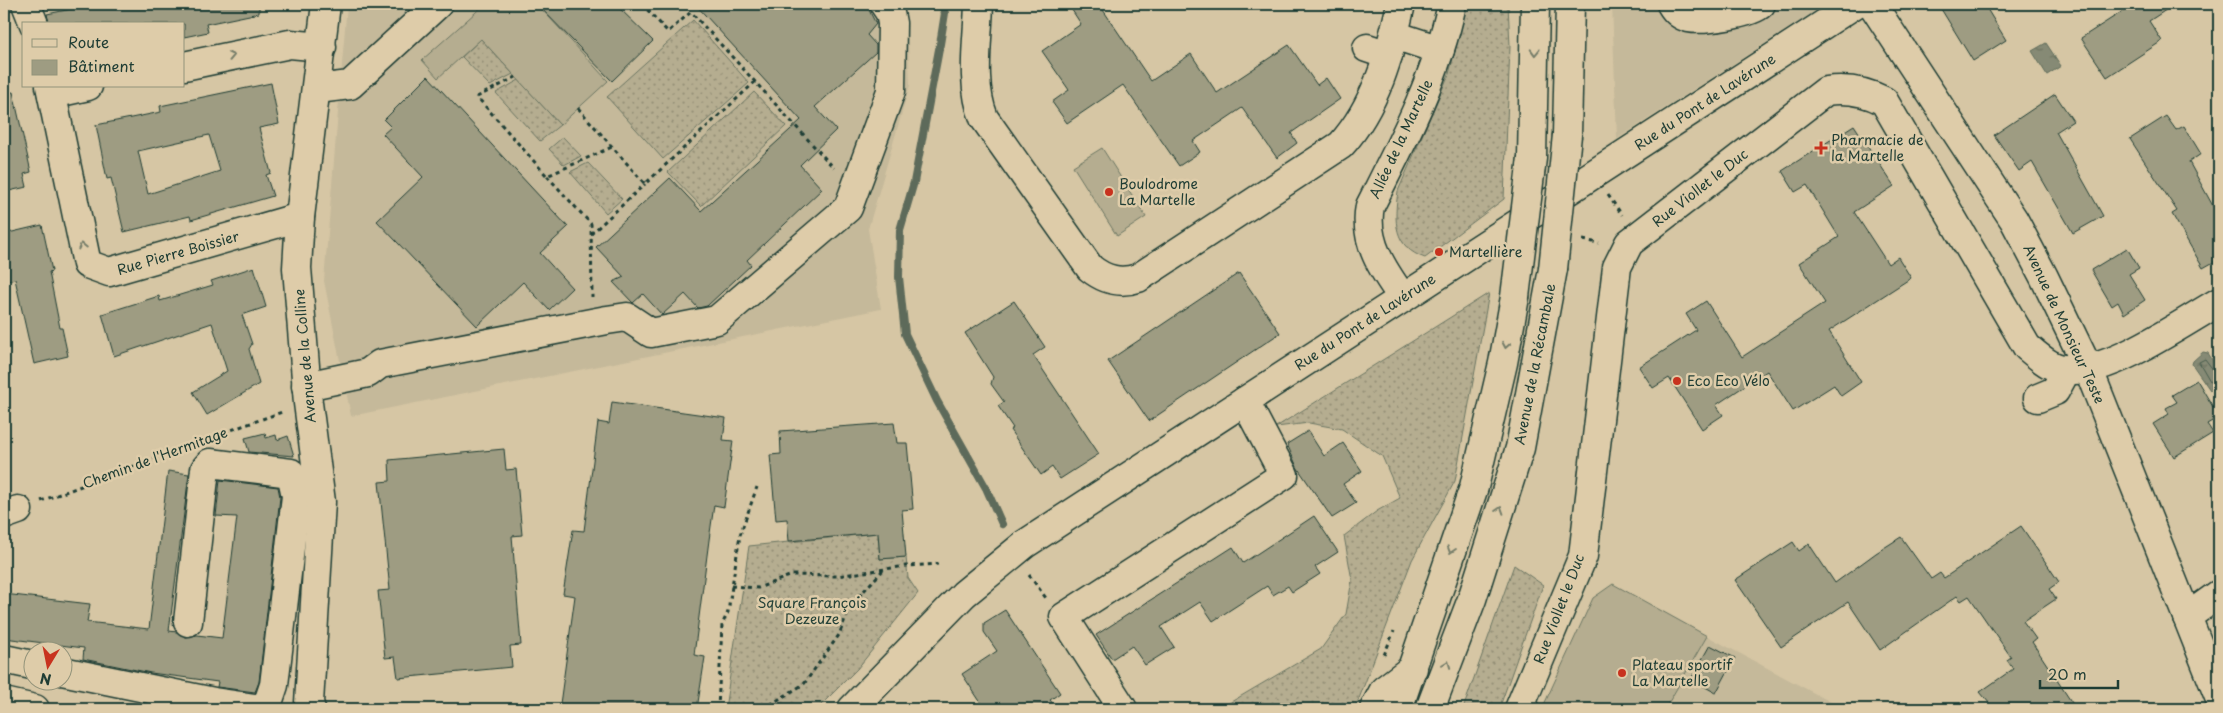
<svg xmlns="http://www.w3.org/2000/svg" width="2223" height="713" font-family="'Playpen Sans',sans-serif">
  <style>
    .built { fill: #c5b99a }
    .grass { fill: url(#grass-dots); stroke: #6a7562 }
    .garden { fill: #b5ad90; stroke: #6a7562 }
    .water { fill: url(#water-ripples); stroke: #5d6b5a }
    .lines { fill: none; stroke-linecap: round; stroke-linejoin: round }
    .shore { stroke: #485c4e; stroke-width: 1 }
    .stream { stroke: #5d6b5a; stroke-width: 8 }
    .building { fill: #9e9c82; stroke: #1f3d34; fill-rule: evenodd }
    .minor-casing { stroke: #1f3d34; stroke-width: 31 }
    .major-casing { stroke: #1f3d34; stroke-width: 31 }
    .path { stroke: #1f3d34; stroke-width: 3; stroke-dasharray: 4 4; stroke-linecap: butt }
    .minor { stroke: #decca9; stroke-width: 28 }
    .major { stroke: #decca9; stroke-width: 28 }
    .major-bridge-casing { stroke: #1f3d34; stroke-width: 31; stroke-linecap: butt }
    .major-bridge { stroke: #decca9; stroke-width: 28 }
    .oneway { stroke: #757d69 }
    .poi-dot { fill: #c8321e; stroke: #decca9; stroke-width: 2 }
    .labels { text-anchor: middle; stroke-width: 5; stroke-linejoin: round; paint-order: stroke }
    .street-label { font-size: 14px; fill: #1f3d34; stroke: #decca9 }
    .poi-label { font-size: 14px; fill: #1f3d34; stroke: #decca9; text-anchor: start }
    .park-label { font-size: 14px; fill: #264339; stroke: #decca9 }
  </style>
  <defs>
    <pattern id="grass-dots" width="8" height="8" patternUnits="userSpaceOnUse" patternTransform="scale(1.25)"><rect width="8" height="8" fill="#b5ad90"/><path d="M2 2h.1M6 6h.1" fill="none" stroke="#938e76" stroke-width="1.8" stroke-linecap="round"/></pattern>
    <pattern id="water-ripples" width="26" height="14" patternUnits="userSpaceOnUse" patternTransform="scale(1.25)"><rect width="26" height="14" fill="#868a74"/><path d="M2 4q2-2 4 0t4 0M15 11q2-2 4 0t4 0" fill="none" stroke="#6d7260"/></pattern>
  </defs>
  <rect width="100%" height="100%" fill="#d6c6a4"/>
  <filter id="ink" filterUnits="userSpaceOnUse"><feTurbulence type="fractalNoise" baseFrequency=".02" numOctaves="2"/><feDisplacementMap in="SourceGraphic" scale="10" xChannelSelector="R" yChannelSelector="G"/><feConvolveMatrix kernelMatrix="1 2 1 2 8 2 1 2 1" color-interpolation-filters="sRGB"/></filter>
  <g filter="url(#ink)">
    <!-- built -->
    <g class="built">
      <path d="M347,4H903L907,16L910,85L868,229L881,309L351,416L324,281Z"/>
      <path d="M1612,4H1821L1820,8L1617,139Z"/>
      <path d="M1707,636L1844,709H1665Z"/>
    </g>
    <!-- grass -->
    <g class="grass">
      <path d="M1467,4H1508L1510,46L1504,199L1425,258C1393,247 1394,221 1398,191L1449,74Z"/>
      <path d="M693,20L749,83L663,159L607,97Z"/>
      <path d="M481,39L513,74L490,86L462,57Z"/>
      <path d="M519,80L560,125L540,141L496,93Z"/>
      <path d="M754,92L786,126L701,206L668,172Z"/>
      <path d="M563,137L581,156L564,165L549,149Z"/>
      <path d="M588,163L622,199L606,213L570,172Z"/>
      <path d="M1489,293L1455,481L1412,560L1355,709H1219L1321,649L1346,614L1352,580L1344,536L1377,511L1400,498L1382,456L1342,429L1309,423L1276,427Z"/>
      <path d="M878,533L880,559L906,557L908,578L918,593L857,669L817,709H725L749,546Z"/>
      <path d="M1514,565L1543,585L1499,709H1463Z"/>
    </g>
    <!-- garden -->
    <g class="garden">
      <path d="M485,4H537L608,81L560,125L481,39L438,78L422,60Z"/>
      <path d="M1102,148L1146,217L1117,236L1073,166Z"/>
      <path d="M1613,584L1707,636L1665,709H1542L1593,598Z"/>
    </g>
    <!-- water -->
    <g class="water">
      <path d="M2046,43L2061,66L2047,75L2032,51Z"/>
      <path d="M2203,352L2208,353L2219,371V381L2210,390L2192,364L2193,361Z"/>
    </g>
    <g class="lines">
      <!-- shore -->
      <path class="shore" d="M2219,373L2214,371L2205,359L2199,362L2210,381L2219,378"/>
      <!-- stream -->
      <path class="stream" d="M941,4L945,13L940,44L914,182L900,230L899,277L905,334L937,401L986,488L1002,524"/>
    </g>
    <!-- building -->
    <g class="building">
      <path d="M96,4H259V13L206,24L208,32L184,37V24H49L47,14Z"/>
      <path d="M537,4H615L653,41L612,81Z"/>
      <path d="M695,4H866L876,24L867,35L876,45V52L815,107L836,130L800,165L822,189L747,260L751,265L707,306L698,308L685,294L662,315L643,294L633,303L613,282L624,277L596,247L670,178L701,211L801,120Z"/>
      <path d="M1068,4H1099L1151,81L1191,54L1217,93L1289,45L1317,85L1326,78L1340,99L1291,133L1297,143L1277,158L1242,108L1193,141L1200,152L1179,166L1123,85L1067,123L1052,102L1069,90L1042,51L1081,24Z"/>
      <path d="M1938,4H1984L2006,40L1973,61Z"/>
      <path d="M2134,4H2175L2149,21L2162,41L2107,77L2081,38Z"/>
      <path d="M428,76L568,227L540,253L572,288L549,310L523,282L477,326L377,221L423,177L383,134L391,127L384,120Z"/>
      <path d="M271,83L279,124L259,128L271,173L266,175L273,196L191,220L190,216L124,232L111,178L107,179L96,125L161,112L160,106ZM209,135L220,171L148,194L138,151Z"/>
      <path d="M13,92L31,172L24,174L27,187L4,192V93Z"/>
      <path d="M2055,94L2073,121L2056,132L2103,216L2073,233L2032,162L2019,171L1994,135Z"/>
      <path d="M2166,116L2176,130L2184,126L2201,154L2189,162L2219,217V259L2203,268L2172,214L2177,211L2130,139Z"/>
      <path d="M1854,125L1894,186L1854,212L1888,264L1898,257L1911,278L1829,331L1861,382L1841,396L1834,385L1793,411L1767,371L1716,405L1723,415L1702,429L1669,378L1653,388L1639,367L1696,330L1686,314L1706,301L1742,357L1825,303L1799,263L1839,237L1807,185L1795,192L1782,171Z"/>
      <path d="M42,225L52,271L49,272L60,328H62L68,356L34,364L15,279L4,282V234Z"/>
      <path d="M2127,248L2139,268L2129,274L2145,300L2124,314L2118,302L2112,306L2091,270Z"/>
      <path d="M254,267L266,307L242,315L252,344L249,349L259,384L207,415L193,392L227,371L212,323L114,356L102,314L159,296L160,301L213,285L211,281Z"/>
      <path d="M1239,273L1280,333L1149,421L1108,361Z"/>
      <path d="M1014,301L1045,347L1033,355L1099,454L1060,479L1052,467L1041,475L1010,430L1013,428L998,406L1004,402L991,384L993,377L965,333Z"/>
      <path d="M2197,380L2219,417L2207,424L2213,433L2174,457L2153,424L2169,414L2166,408L2177,402L2172,395Z"/>
      <path d="M612,402L726,418L723,440L733,441L724,507L714,505L709,540L694,655L705,657L697,709H572V706L560,704L575,596L563,594L573,530L584,531L598,422L609,424Z"/>
      <path d="M894,423L897,443H907L913,509L902,510L906,557L880,559L878,533L789,541L787,519L776,520L770,455L781,454L780,431Z"/>
      <path d="M1308,431L1324,456L1343,443L1362,471L1343,484L1356,503L1332,518L1297,467L1287,444Z"/>
      <path d="M265,433L266,438L276,435L277,440L288,436L294,456L249,452L245,438Z"/>
      <path d="M504,449L506,470L516,469L522,535L512,536L521,645L510,646L512,667L398,678L395,657L385,658L378,591L390,590L379,482L390,481L389,460Z"/>
      <path d="M168,471L189,474L169,631L177,632L186,637L197,635L222,638L237,517L216,516L220,480L278,487L280,497L259,682L255,692L217,687L218,682L151,673L83,659L84,648L4,638V594L90,604L87,622L149,629Z"/>
      <path d="M1314,516L1338,552L1315,567L1320,574L1292,592L1288,586L1273,595L1267,586L1213,621L1200,602L1161,627L1174,647L1145,665L1132,646L1112,659L1096,635L1233,547L1243,563Z"/>
      <path d="M2021,526L2059,582L2049,589L2056,599L2023,621L2036,639L2032,642L2076,709H1994L1980,692L2013,669L2007,660L2011,657L1969,596L1961,601L1957,596L1880,650L1848,602L1781,647L1735,580L1793,542L1799,551L1809,544L1835,583L1876,553L1901,537L1931,579L1940,573L1944,578Z"/>
      <path d="M1005,610L1060,693L1050,700L1057,709H985L962,674L997,651L984,632V623Z"/>
      <path d="M1710,645L1735,658L1716,693L1691,679Z"/>
    </g>
    <g class="lines">
      <!-- minor casing -->
      <g class="minor-casing">
        <g id="minor">
          <path d="M26,4L34,24"/>
          <path d="M979,4C978,41 970,83 984,118L1090,268C1105,280 1120,284 1138,278L1341,145C1376,106 1390,54 1401,4"/>
          <path d="M1671,4C1675,11 1680,16 1689,18C1703,21 1751,14 1761,4"/>
          <path d="M1872,4L2014,220L2044,277L2088,368L2219,697"/>
          <path d="M1394,35L1440,50"/>
          <path d="M1367,48L1388,55"/>
          <path d="M184,66L290,44L322,47"/>
          <path d="M50,86L87,264L109,272L300,217"/>
          <path d="M317,89L350,85L438,4"/>
          <path d="M52,94L88,86"/>
          <path d="M1403,298C1383,270 1363,241 1370,206C1403,141 1437,76 1452,4"/>
          <path d="M306,386L368,373L380,364L607,320L627,317L651,333L717,320L848,208L891,91L892,23L890,13L884,4"/>
          <path d="M2038,398L2055,391L2067,369"/>
          <path d="M4,515L18,510"/>
          <path d="M2187,617L2219,594"/>
          <path d="M4,659L32,665"/>
          <path d="M62,671L214,702L261,709L269,700L274,685L296,496L291,473L210,463L205,469L188,622"/>
          <path d="M4,702L35,709"/>
          <path d="M311,709L309,703L321,502L308,403L297,268L300,217L326,4"/>
          <path d="M852,709L964,594L1025,544L1855,4"/>
          <path d="M1123,709L1064,617L1284,475L1245,401"/>
          <path d="M1519,709L1583,556L1617,267L1629,243L1826,91C1847,88 1865,91 1884,101L2027,347C2041,359 2054,371 2074,370C2115,370 2182,323 2219,302"/>
        </g>
      </g>
      <!-- major casing -->
      <g class="major-casing">
        <g id="major">
          <path d="M1567,135L1570,4"/>
          <path d="M1532,158L1535,4"/>
          <path d="M1374,709L1384,690L1413,668"/>
          <path d="M1398,709L1474,487L1503,363L1515,297"/>
          <path d="M1430,709L1472,599L1520,448L1553,269"/>
        </g>
      </g>
      <!-- path -->
      <g class="path">
        <path d="M642,4L668,32L691,12L834,168"/>
        <path d="M516,77L477,97L547,176L612,147"/>
        <path d="M578,108L645,184L755,82"/>
        <path d="M547,176L591,224L592,297"/>
        <path d="M1608,195L1622,215"/>
        <path d="M591,234L645,184"/>
        <path d="M1583,240L1599,243"/>
        <path d="M217,435L282,412"/>
        <path d="M41,501L188,446"/>
        <path d="M1029,575L1046,598"/>
        <path d="M731,586L758,588L792,575L837,576L906,566L938,564"/>
        <path d="M1384,655L1394,631"/>
        <path d="M718,709L722,625L728,612L740,535L757,487"/>
        <path d="M763,709L804,684L839,635L850,606L883,570"/>
      </g>
      <!-- minor -->
      <use href="#minor" class="minor"/>
      <!-- major -->
      <use href="#major" class="major"/>
      <!-- major-bridge casing -->
      <g class="major-bridge-casing">
        <g id="major-bridge">
          <path d="M1553,269L1567,135"/>
          <path d="M1515,297L1532,158"/>
        </g>
      </g>
      <!-- major-bridge -->
      <use href="#major-bridge" class="major-bridge"/>
    </g>
    <!-- one-way arrows -->
    <defs><path id="oneway-chevron" d="M-2-3.5L2.5 0L-2 3.5" fill="none" stroke-width="1.6" stroke-linecap="round" stroke-linejoin="round" transform="scale(1.25)"/></defs>
    <g class="oneway">
      <use href="#oneway-chevron" transform="translate(1535 52) rotate(92)"/>
      <use href="#oneway-chevron" transform="translate(231 56) rotate(-12)"/>
      <use href="#oneway-chevron" transform="translate(82 246) rotate(-103)"/>
      <use href="#oneway-chevron" transform="translate(1506 345) rotate(100)"/>
      <use href="#oneway-chevron" transform="translate(1500 510) rotate(-72)"/>
      <use href="#oneway-chevron" transform="translate(1451 550) rotate(108)"/>
      <use href="#oneway-chevron" transform="translate(1447 664) rotate(-69)"/>
    </g>
  </g>
  <!-- markers -->
  <g class="poi-dot">
    <path d="M1818.5 140.5h5v5h5v5h-5v5h-5v-5h-5v-5h5z"/>
    <circle cx="1109" cy="192" r="5"/>
    <circle cx="1439" cy="252" r="5"/>
    <circle cx="1677" cy="381" r="5"/>
    <circle cx="1622" cy="673" r="5"/>
  </g>
  <g class="labels">
    <!-- street labels -->
    <g class="street-label">
      <text transform="translate(1705 102) rotate(-33)" y="5">Rue du Pont de Lavérune</text>
      <text transform="translate(1401 139) rotate(-65)" y="5">Allée de la Martelle</text>
      <text transform="translate(1700 188) rotate(-38)" y="5">Rue Viollet le Duc</text>
      <text transform="translate(178 253) rotate(-16)" y="5">Rue Pierre Boissier</text>
      <text transform="translate(1365 322) rotate(-33)" y="5">Rue du Pont de Lavérune</text>
      <text transform="translate(2064 324) rotate(65)" y="5">Avenue de Monsieur Teste</text>
      <text transform="translate(305 356) rotate(-95)" y="5">Avenue de la Colline</text>
      <text transform="translate(1535 364) rotate(-79)" y="5">Avenue de la Récambale</text>
      <text transform="translate(155 458) rotate(-20)" y="5">Chemin de l'Hermitage</text>
      <text transform="translate(1559 609) rotate(-69)" y="5">Rue Viollet le Duc</text>
    </g>
    <!-- poi labels -->
    <g class="poi-label">
      <text x="1831" y="145">Pharmacie de<tspan x="1831" dy="16">la Martelle</tspan></text>
      <text x="1119" y="189">Boulodrome<tspan x="1119" dy="16">La Martelle</tspan></text>
      <text x="1449" y="257">Martellière</text>
      <text x="1687" y="386">Eco Eco Vélo</text>
      <text x="1632" y="670">Plateau sportif<tspan x="1632" dy="16">La Martelle</tspan></text>
    </g>
    <!-- park labels -->
    <g class="park-label">
      <text x="812" y="608">Square François<tspan x="812" dy="16">Dezeuze</tspan></text>
    </g>
  </g>
  <!-- margin -->
  <rect width="2223" height="713" fill="none" stroke="#decca9" stroke-width="20"/>
  <rect x="10" y="10" width="2203" height="693" fill="none" stroke="#1f3d34" stroke-width="2" filter="url(#ink)"/>
  <!-- legend -->
  <rect x="22" y="22" width="162" height="65" fill="#decca9" stroke="#92937a"/>
  <rect x="32" y="39" width="25" height="8" fill="#decca9" stroke="#92937a"/>
  <text x="68" y="48" font-size="15" fill="#1f3d34">Route</text>
  <rect x="32" y="60" width="25" height="15" fill="#9e9c82" stroke="#92937a"/>
  <text x="68" y="72" font-size="15" fill="#1f3d34">Bâtiment</text>
  <!-- north arrow -->
  <g transform="translate(48 666) rotate(190)"><circle r="24" fill="#decca9" stroke="#92937a"/>
  <path d="M0-4L9 19L0 12L-9 19Z" fill="#c8321e"/>
  <text y="-8" font-size="14" font-weight="bold" text-anchor="middle" fill="#1f3d34">N</text>
  </g>
  <!-- scale -->
  <path d="M2040 680v8h78v-8" fill="none" stroke="#1f3d34" stroke-width="2.5"/>
  <text x="2048" y="680" font-size="15" fill="#1f3d34" stroke="#decca9" stroke-width="4" paint-order="stroke">20 m</text>
</svg>
